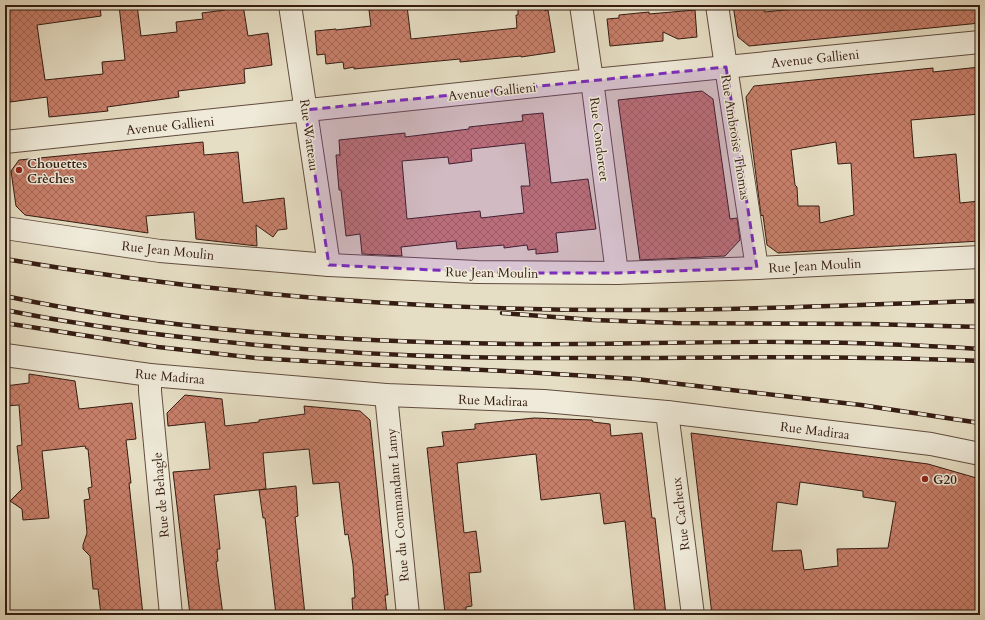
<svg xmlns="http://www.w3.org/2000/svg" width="985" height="620" font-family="Cardo,serif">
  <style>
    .building { fill: url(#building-cross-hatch); stroke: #351c12; fill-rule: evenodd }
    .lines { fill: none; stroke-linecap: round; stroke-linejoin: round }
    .minor-casing { stroke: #614c3e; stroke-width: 24 }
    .minor { stroke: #efead9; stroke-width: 22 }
    .rail-casing { stroke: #351c12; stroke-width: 4.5 }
    .rail { stroke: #efead9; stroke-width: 3; stroke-dasharray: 9; stroke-linecap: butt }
    .marked { fill: #7b2cbf; fill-opacity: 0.2; stroke: #7b2cbf; stroke-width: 3; stroke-dasharray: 8 5; stroke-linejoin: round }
    .poi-dot { fill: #8f2418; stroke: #efead9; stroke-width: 1.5 }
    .labels { text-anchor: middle; stroke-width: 3; stroke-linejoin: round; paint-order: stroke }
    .street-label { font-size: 13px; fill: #351c12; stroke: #efead9 }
    .poi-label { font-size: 13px; font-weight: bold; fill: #351c12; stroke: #efead9; text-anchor: start }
  </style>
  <defs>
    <pattern id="building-cross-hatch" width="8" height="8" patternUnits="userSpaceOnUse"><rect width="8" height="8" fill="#c87f6a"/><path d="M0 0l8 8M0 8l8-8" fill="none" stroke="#a36756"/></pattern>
  </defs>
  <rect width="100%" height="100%" fill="#e6dec4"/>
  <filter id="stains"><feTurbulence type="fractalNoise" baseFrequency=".005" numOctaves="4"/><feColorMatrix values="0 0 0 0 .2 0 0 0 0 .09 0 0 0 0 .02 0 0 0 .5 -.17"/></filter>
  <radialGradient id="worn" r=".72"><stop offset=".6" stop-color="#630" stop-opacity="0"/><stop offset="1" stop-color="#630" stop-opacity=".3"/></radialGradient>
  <!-- building -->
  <g class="building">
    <path d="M5,5H100L101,16L37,25L45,80L103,74L102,62L125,60L119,5H137L141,36L177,32L176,22L203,19L202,13L225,10L224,5H243L248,36L268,33L272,65L244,69L245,83L178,91L179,97L107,107L108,111L49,117L47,97L10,102L7,75H5Z"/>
    <path d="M544,5L545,11L548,10L555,52L521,57V56L460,62V59L354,69V67L344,69L343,62L326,64L325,54L317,55L315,31L336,29V30L371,26L369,10L407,6L411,39L517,28L516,15H518V8Z"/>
    <path d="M733,5H764L765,12L834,5H980V23L749,46L738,37Z"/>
    <path d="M695,10L697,37L678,39L663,32V41L610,46L607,19L619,18V15L649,12V14Z"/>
    <path d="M980,67V114L911,120L914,158L956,154L960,203L980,201V241L778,253L767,245L763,215L762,216L761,215L746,97L754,86L933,68V72ZM836,142L838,164L851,163L854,215L820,223L819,206H798L797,187L795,185L791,150Z"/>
    <path d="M702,91L713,99L730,219L737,218L740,240L725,256L640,260L618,100Z"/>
    <path d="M543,113L551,183L588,179L596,229L556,233L558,252L536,254V249L528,250L527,245L504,248V245L457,249L456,241L401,247L402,256L362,254L360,234L346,236L341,190H339L336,155H340L339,140L405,133V137L469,129V127L523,121L522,115ZM525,143L530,186H521L524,213L481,218L480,211L407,219L402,161L448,157L449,164L472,161L471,149Z"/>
    <path d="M203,142L204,155L238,152L243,203L284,198L287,229L278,230L273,237L256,225L257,246L196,239L194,212L146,216L148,233L25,215L16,206L11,171L19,160Z"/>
    <path d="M29,374L75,381L79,409L132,403L136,439L126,440L131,483H129L143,615H101L98,589H93L90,556L83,549V545L87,533L84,500L90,499L88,488L92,487L88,449H86L85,446L42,451L49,518L23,520L22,509L10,501L22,489L17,446L22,445L19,405L6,406L5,386L29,383Z"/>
    <path d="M185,395L222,399L225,426L259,422V420L305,414L304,406L360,411L370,420L388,595H385L387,615H353L352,598H355L353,565L348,534L345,535L339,482L313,484L309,449L263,453L266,489L214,495L220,549H217L218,561L216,562L223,615H190L173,472L210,469L205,422L168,426L167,413Z"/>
    <path d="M534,418L592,420L593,422L610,424L611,436L642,433L652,518H655L666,615H635L625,521L604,524L600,493L541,500L536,454L457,463L464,533L476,531L481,572L469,573L472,606L466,607V610L445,613L427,448L444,446L442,432L475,429V424Z"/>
    <path d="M691,433L928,464L980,479V615H712ZM800,482L863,491V497L896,502L888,548L837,549L838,566L804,570L801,550L772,551L777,502L797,505Z"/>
    <path d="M296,486L298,516L295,517L305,615H276L265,518H263L259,490Z"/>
  </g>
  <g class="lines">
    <!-- minor casing -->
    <g class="minor-casing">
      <g id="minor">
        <path d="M290,5L329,265"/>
        <path d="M581,5L592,80L617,273"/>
        <path d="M717,5L726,67L757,268"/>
        <path d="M5,142L573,82L980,42"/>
        <path d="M5,228L160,251L329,265L477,272L617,273L757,268L980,257"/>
        <path d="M5,355L150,375L386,395L544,401L667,412L931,444L980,454"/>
        <path d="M150,375V391L171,615"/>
        <path d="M386,395L408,615"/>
        <path d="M667,412L693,615"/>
      </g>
    </g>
    <!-- minor -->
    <use href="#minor" class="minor"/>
    <!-- rail casing -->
    <g class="rail-casing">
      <g id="rail">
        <path d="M5,259C215,295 428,311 641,310C754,310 867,304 980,301"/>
        <path d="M5,296C173,332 347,342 518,344C608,345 698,341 788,342C852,342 916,345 980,349"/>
        <path d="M5,310C69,323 134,332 199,339C287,349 376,355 464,357C636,361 808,353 980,361"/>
        <path d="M502,313L594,320L676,323L869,324L980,327"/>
        <path d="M5,323L158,347L256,358L356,364L524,372L636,379L861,405L980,423"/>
      </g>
    </g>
    <!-- rail -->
    <use href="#rail" class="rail"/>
  </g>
  <!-- marked area -->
  <path class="marked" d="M726,67L757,268L617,273H498L329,265L305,110Z"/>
  <!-- markers -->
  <g class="poi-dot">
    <circle cx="19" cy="170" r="4"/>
    <circle cx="925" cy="479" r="4"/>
  </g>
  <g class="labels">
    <!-- street labels -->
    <g class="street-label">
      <text transform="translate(815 58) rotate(-6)" y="5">Avenue Gallieni</text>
      <text transform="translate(492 91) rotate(-6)" y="5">Avenue Gallieni</text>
      <text transform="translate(170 125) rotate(-6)" y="5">Avenue Gallieni</text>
      <text transform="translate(310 135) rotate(82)" y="5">Rue Watteau</text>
      <text transform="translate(736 137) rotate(81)" y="5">Rue Ambroise Thomas</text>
      <text transform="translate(600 139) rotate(83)" y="5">Rue Condorcet</text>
      <text transform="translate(168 250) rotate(6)" y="5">Rue Jean Moulin</text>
      <text transform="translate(815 265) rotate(-3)" y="5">Rue Jean Moulin</text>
      <text transform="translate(492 272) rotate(1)" y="5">Rue Jean Moulin</text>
      <text transform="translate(170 376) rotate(5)" y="5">Rue Madiraa</text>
      <text transform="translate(493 400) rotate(2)" y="5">Rue Madiraa</text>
      <text transform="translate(815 430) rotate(7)" y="5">Rue Madiraa</text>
      <text transform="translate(160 495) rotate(-95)" y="5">Rue de Behagle</text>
      <text transform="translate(397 505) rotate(-95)" y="5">Rue du Commandant Lamy</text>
      <text transform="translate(680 514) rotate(-97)" y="5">Rue Cacheux</text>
    </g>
    <!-- poi labels -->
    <g class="poi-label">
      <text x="27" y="168">Chouettes<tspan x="27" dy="15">Crèches</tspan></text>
      <text x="933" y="484">G20</text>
    </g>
  </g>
  <!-- margin -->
  <rect width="985" height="620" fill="none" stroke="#e6dec4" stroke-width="20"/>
  <rect x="6" y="6" width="973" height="608" fill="none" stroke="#351c12" stroke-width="2"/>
  <rect x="10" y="10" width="965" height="600" fill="none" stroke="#351c12"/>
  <rect width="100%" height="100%" filter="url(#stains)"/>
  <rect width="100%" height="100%" fill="url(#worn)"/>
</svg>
